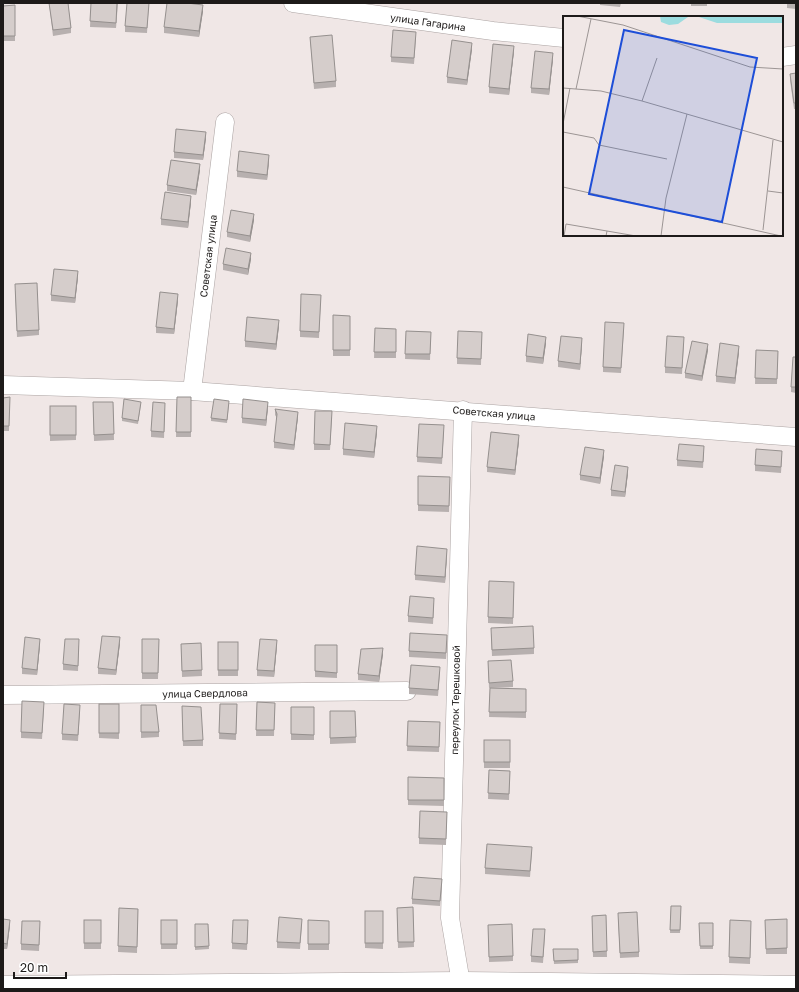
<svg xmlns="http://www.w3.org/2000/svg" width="799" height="992" font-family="'Golos Text',sans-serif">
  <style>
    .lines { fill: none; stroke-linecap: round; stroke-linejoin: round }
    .minor-casing { stroke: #aba3a2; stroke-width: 19 }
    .minor { stroke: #fff; stroke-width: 18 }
    .wall { fill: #b7b0af }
    .shaded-wall { fill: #95908e }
    .building { fill: #d5cdcb; stroke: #95908e }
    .labels { text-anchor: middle; stroke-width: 3; stroke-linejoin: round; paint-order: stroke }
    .street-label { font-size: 10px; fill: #1d1a19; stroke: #fff }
    .inset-road { fill: none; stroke: #9c9594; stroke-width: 1 }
    .view { fill: #1d4ed8; fill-opacity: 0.15; stroke: #1d4ed8; stroke-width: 2 }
    .inset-edge { fill: none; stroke: #1d1a19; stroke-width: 2 }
  </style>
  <rect width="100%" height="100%" fill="#f0e7e6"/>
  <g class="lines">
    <!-- minor casing -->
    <g class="minor-casing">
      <g id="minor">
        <path d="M293,3L493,31L564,38"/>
        <path d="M782,57L796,55"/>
        <path d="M3,385L192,391L796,437"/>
        <path d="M192,391L225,122"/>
        <path d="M3,695L407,691"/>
        <path d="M3,985L462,981L796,985"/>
        <path d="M462,989L450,918L463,410"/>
      </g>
    </g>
    <!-- minor -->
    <use href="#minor" class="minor"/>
  </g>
  <!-- wall -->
  <g class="wall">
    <path d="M49,3H68L71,28V33L53,36Z"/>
    <path d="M91,3H118L116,28L90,27Z"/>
    <path d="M149,3L147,33L125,32V26Z"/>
    <path d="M600,3H621L620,7L600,5Z"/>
    <rect x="691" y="3" width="16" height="3"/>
    <path d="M787,3H796V9L787,8Z"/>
    <path d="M15,5V41H3V6Z"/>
    <path d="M203,11L199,37L164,33V27Z"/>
    <path d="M310,37L336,81V87L314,89Z"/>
    <path d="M416,38L414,64L391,62V57Z"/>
    <path d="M472,49L467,85L447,83V77Z"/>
    <path d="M514,51L509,95L489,93V87Z"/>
    <path d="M553,59L549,95L531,93V88Z"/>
    <path d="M796,73V109H794L790,80V74Z"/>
    <path d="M206,138L203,160L174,158V152Z"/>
    <path d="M269,161L267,180L237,177V171Z"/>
    <path d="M200,170L196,195L167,191V185Z"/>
    <path d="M191,202L188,228L161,225V219Z"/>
    <path d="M254,220L250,242L227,237V232Z"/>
    <path d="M251,259L248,275L223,270V264Z"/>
    <path d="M78,277L75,303L51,301V295Z"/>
    <path d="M15,290L39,330V335L17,337Z"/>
    <path d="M321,295L319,338L300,337V331Z"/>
    <path d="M178,300L174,334L156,333V327Z"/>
    <path d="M333,315L350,316V356H333Z"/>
    <path d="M279,326L276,350L245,347V341Z"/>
    <path d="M375,328L396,329V358H374Z"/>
    <path d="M624,329L621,373L603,372V367Z"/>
    <path d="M406,331L431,332L430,360L405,359Z"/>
    <path d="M482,332L481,365L457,364V358Z"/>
    <path d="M546,343L543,364L526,362V356Z"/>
    <path d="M684,343L682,374L665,373V367Z"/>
    <path d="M582,344L580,370L558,367V361Z"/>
    <path d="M708,350L702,381L685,378V373Z"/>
    <path d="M756,350L778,351L777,384H755Z"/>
    <path d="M739,352L735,384L716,382V376Z"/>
    <path d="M796,357V393L791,392V387Z"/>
    <path d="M10,397L9,431H3V398Z"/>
    <path d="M177,397H191V437H176Z"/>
    <path d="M93,402H113L114,440L94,441Z"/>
    <path d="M141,404L138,424L122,421V418Z"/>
    <path d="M229,404L227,423L211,421V418Z"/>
    <path d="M50,406H76V440L50,441Z"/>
    <path d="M268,407L266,426L242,423V418Z"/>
    <path d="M165,408L164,438L151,437V431Z"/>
    <path d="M275,409L298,417L294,450L274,448V442L277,418L275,415Z"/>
    <path d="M332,417L330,450H314V444Z"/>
    <path d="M444,431L442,464L417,462V457Z"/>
    <path d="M377,432L374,458L343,455V449Z"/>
    <path d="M519,441L515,475L487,472V467Z"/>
    <path d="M704,452L703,468L677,466V460Z"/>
    <path d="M604,456L600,484L580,480V475Z"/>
    <path d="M782,456L781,473L755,471V465Z"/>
    <path d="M628,473L625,497L611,496V490Z"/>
    <path d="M418,476L450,477L449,512L418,511Z"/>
    <path d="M447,555L445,583L415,580V575Z"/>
    <path d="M514,582L513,624L488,623V617Z"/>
    <path d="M434,603L433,624L408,622V616Z"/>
    <path d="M491,634L534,648V654L492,656Z"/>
    <path d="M142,639H159L158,679H142Z"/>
    <path d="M447,641L446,659L409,657V651Z"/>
    <rect x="218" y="642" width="20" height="34"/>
    <path d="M120,643L116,675L98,674V668Z"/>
    <path d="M201,643L202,676L182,677L181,644Z"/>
    <path d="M40,645L37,675L22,674V668Z"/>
    <path d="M79,645L78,671L63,670V664Z"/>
    <path d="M277,645L274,677L257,676V670Z"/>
    <path d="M315,645H337V678L315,677Z"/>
    <path d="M383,654L379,682L358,680V674Z"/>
    <path d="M488,661L513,681V687L489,688Z"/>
    <path d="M440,673L438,696L409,694V688Z"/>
    <path d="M490,688L526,689V718L489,717Z"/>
    <path d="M257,702L275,703L274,736H256Z"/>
    <path d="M99,704H119V739L99,738Z"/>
    <path d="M220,704H237L236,740L219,739Z"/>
    <path d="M141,705L159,732V737L141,738Z"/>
    <path d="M182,706L203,740V746H183Z"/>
    <rect x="291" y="707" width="23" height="33"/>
    <path d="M44,708L42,739L21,738V732Z"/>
    <path d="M80,711L78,741L62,740V734Z"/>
    <path d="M330,711H355L356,743L330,744Z"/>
    <path d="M408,721L440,722L439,752L407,751Z"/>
    <rect x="484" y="740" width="26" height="28"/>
    <path d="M489,770L510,771L509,800L488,799Z"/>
    <path d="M408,777L444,778V806L408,805Z"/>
    <path d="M447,812L446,845L419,844V838Z"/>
    <path d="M532,852L530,877L485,874V868Z"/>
    <path d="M442,884L440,906L412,904V899Z"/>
    <path d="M671,906H681L680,933H670Z"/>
    <path d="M413,907L414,947L398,948L397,908Z"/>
    <path d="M119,908L138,909L137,953L118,952Z"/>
    <path d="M365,911H383V949L365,948Z"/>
    <path d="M606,915L607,957H593L592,916Z"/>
    <path d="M3,919L10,925L7,949H3Z"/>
    <path d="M618,919L639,952V957L620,958Z"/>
    <path d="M787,919V954H766L765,920Z"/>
    <rect x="84" y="920" width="17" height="29"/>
    <rect x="161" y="920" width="16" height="29"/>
    <path d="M308,920L329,921V950H308Z"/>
    <path d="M730,920L751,921L750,964L729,963Z"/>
    <path d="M699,923H713V949H700Z"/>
    <path d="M195,924H208L209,949L195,950Z"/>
    <path d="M302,924L300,949L277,948V942Z"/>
    <path d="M488,925L513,956V961L489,962Z"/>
    <path d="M248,926L247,950L232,949V943Z"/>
    <path d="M40,927L39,951L21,950V944Z"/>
    <path d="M545,935L543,963L531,962V956Z"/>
    <path d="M553,949H578V963L554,964Z"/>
  </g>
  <!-- shaded-wall -->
  <g class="shaded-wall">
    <path d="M203,5V11L199,37V31Z"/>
    <path d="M472,43V49L467,85V80Z"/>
    <path d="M514,46V51L509,95V89Z"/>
    <path d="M553,53V59L549,95V89Z"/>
    <path d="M206,132V138L203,160V155Z"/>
    <path d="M269,155V161L267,180V175Z"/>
    <path d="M200,164V170L196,195V190Z"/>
    <path d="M191,196V202L188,228V222Z"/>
    <path d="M254,214V220L250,242V236Z"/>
    <path d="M251,253V259L248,275V269Z"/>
    <path d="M78,271V277L75,303V298Z"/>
    <path d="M178,294V300L174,334V329Z"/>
    <path d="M279,320V326L276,350V344Z"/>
    <path d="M546,337V343L543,364V358Z"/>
    <path d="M582,338V344L580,370V364Z"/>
    <path d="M708,344V350L702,381V376Z"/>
    <path d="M739,346V352L735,384V378Z"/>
    <path d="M268,402V407L266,426V420Z"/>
    <path d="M298,412V417L294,450V445Z"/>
    <path d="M377,426V432L374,458V452Z"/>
    <path d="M519,435V441L515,475V470Z"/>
    <path d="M604,450V456L600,484V478Z"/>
    <path d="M628,467V473L625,497V492Z"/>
    <path d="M447,549V555L445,583V577Z"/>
    <path d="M120,637V643L116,675V670Z"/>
    <path d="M40,639V645L37,675V670Z"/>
    <path d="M277,640V645L274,677V671Z"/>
    <path d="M383,648V654L379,682V676Z"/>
    <path d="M10,920V925L7,949V944Z"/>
  </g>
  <!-- building -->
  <g class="building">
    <path d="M49,3H68L71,28L53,30Z"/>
    <path d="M91,3H117L116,23L90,21Z"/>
    <path d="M127,3H149L147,28L125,26Z"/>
    <path d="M167,3H187L203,5L199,31L164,27Z"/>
    <path d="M15,5V36H3V6Z"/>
    <path d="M393,30L416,32L414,58L391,57Z"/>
    <path d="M332,35L336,81L314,83L310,37Z"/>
    <path d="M452,40L472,43L467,80L447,77Z"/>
    <path d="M493,44L514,46L509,89L489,87Z"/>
    <path d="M535,51L553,53L549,89L531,88Z"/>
    <path d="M796,73V103H794L790,74Z"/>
    <path d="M176,129L206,132L203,155L174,152Z"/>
    <path d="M239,151L269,155L267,175L237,171Z"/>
    <path d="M171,160L200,164L196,190L167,185Z"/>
    <path d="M165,192L191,196L188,222L161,219Z"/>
    <path d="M231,210L254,214L250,236L227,232Z"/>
    <path d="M226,248L251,253L248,269L223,264Z"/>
    <path d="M54,269L78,271L75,298L51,295Z"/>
    <path d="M37,283L39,330L17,331L15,284Z"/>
    <path d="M160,292L178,294L174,329L156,327Z"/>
    <path d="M301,294L321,295L319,332L300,331Z"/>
    <path d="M333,315L350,316V350H333Z"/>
    <path d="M247,317L279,320L276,344L245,341Z"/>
    <path d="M605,322L624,323L621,368L603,367Z"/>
    <path d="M375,328L396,329V352H374Z"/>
    <path d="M406,331L431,332L430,354H405Z"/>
    <path d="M458,331L482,332L481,359L457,358Z"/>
    <path d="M528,334L546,337L543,358L526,356Z"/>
    <path d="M561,336L582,338L580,364L558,361Z"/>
    <path d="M667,336L684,337L682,368L665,367Z"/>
    <path d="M692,341L708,344L702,376L685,373Z"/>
    <path d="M720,343L739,346L735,378L716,376Z"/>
    <path d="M756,350L778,351L777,379L755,378Z"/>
    <path d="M793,357H796V387H791Z"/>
    <path d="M10,397L9,426H3V398Z"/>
    <path d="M177,397H191V432H176Z"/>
    <path d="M124,399L141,402L138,421L122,418Z"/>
    <path d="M214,399L229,401L227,420L211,418Z"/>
    <path d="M243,399L268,402L266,420L242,418Z"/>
    <path d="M93,402H113L114,434L94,435Z"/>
    <path d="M153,402L165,403L164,432L151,431Z"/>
    <rect x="50" y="406" width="26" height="29"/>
    <path d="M275,409L298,412L294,445L274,442L277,414Z"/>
    <path d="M315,411H332L330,445L314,444Z"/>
    <path d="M345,423L377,426L374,452L343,449Z"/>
    <path d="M419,424L444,425L442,458L417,457Z"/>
    <path d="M491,432L519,435L515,470L487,467Z"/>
    <path d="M679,444L704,446L703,462L677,460Z"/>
    <path d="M585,447L604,450L600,478L580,475Z"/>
    <path d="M756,449L782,451L781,467L755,465Z"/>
    <path d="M615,465L628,467L625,492L611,490Z"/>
    <path d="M418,476L450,477L449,506L418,505Z"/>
    <path d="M417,546L447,549L445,577L415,575Z"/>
    <path d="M489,581L514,582L513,618L488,617Z"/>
    <path d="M410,596L434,598L433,618L408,616Z"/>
    <path d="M533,626L534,648L492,650L491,628Z"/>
    <path d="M410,633L447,635L446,653L409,651Z"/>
    <path d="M102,636L120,637L116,670L98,668Z"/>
    <path d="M25,637L40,639L37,670L22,668Z"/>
    <path d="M65,639H79L78,666L63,664Z"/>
    <path d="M142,639H159L158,673H142Z"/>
    <path d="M260,639L277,640L274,671L257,670Z"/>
    <rect x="218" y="642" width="20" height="28"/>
    <path d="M201,643L202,670L182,671L181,644Z"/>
    <path d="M315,645H337V673L315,671Z"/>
    <path d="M383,648L379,676L358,674L361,649Z"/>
    <path d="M511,660L513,681L489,683L488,661Z"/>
    <path d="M411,665L440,667L438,690L409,688Z"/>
    <path d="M490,688L526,689V712H489Z"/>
    <path d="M22,701L44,702L42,733L21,732Z"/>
    <path d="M257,702L275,703L274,730H256Z"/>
    <path d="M64,704L80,705L78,735L62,734Z"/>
    <rect x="99" y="704" width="20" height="29"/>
    <path d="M220,704H237L236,734L219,733Z"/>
    <path d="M141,705H156L159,732H141Z"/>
    <path d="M182,706L201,707L203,740L183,741Z"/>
    <path d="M291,707H314V735L291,734Z"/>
    <path d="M330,711H355L356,737L330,738Z"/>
    <path d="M408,721L440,722L439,747L407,746Z"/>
    <rect x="484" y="740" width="26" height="22"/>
    <path d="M489,770L510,771L509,794L488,793Z"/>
    <path d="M408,777L444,778V800H408Z"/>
    <path d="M420,811L447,812L446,839L419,838Z"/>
    <path d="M487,844L532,847L530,871L485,868Z"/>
    <path d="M414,877L442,879L440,901L412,899Z"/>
    <path d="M671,906H681L680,930H670Z"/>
    <path d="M413,907L414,942H398L397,908Z"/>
    <path d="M119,908L138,909L137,947L118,946Z"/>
    <rect x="365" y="911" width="18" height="32"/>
    <path d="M637,912L639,952L620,953L618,913Z"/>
    <path d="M606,915L607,951L593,952L592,916Z"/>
    <path d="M279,917L302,919L300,943L277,942Z"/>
    <path d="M3,919L10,920L7,944L3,943Z"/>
    <path d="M787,919V948L766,949L765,920Z"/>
    <rect x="84" y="920" width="17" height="23"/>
    <rect x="161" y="920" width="16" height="24"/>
    <path d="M233,920H248L247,944L232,943Z"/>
    <path d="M308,920L329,921V944H308Z"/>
    <path d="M730,920L751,921L750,958L729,957Z"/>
    <path d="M22,921H40L39,945L21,944Z"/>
    <path d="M699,923H713V946H700Z"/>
    <path d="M195,924H208L209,946L195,947Z"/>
    <path d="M512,924L513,956L489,957L488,925Z"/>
    <path d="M533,929H545L543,957L531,956Z"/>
    <path d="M553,949H578V960L554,961Z"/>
  </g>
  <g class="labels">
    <!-- street labels -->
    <g class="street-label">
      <text transform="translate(428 22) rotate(8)" y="4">улица Гагарина</text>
      <text transform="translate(208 256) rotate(-83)" y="4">Советская улица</text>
      <text transform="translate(494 413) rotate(5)" y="4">Советская улица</text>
      <text transform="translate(205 693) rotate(-1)" y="4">улица Свердлова</text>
      <text transform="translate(455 700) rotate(-89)" y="4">переулок Терешковой</text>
    </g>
  </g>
  <!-- overview -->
  <g transform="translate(563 16)">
    <rect width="220" height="220" fill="#f0e7e6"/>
    <path d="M97,0H220V7H154L136,1H125L115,8L106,9L98,6Z" fill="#9cdcdf"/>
    <path class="inset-road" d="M14,0L60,9L187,51L220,53M0,72L38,75L79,85L220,126M13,73L28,3M79,85L94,42M0,108L7,72M0,116L31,122L36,129L104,143M0,171L218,220M205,175L220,177M200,214L210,124M44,215L73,220M1,220L3,208L44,215L43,220M98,220L103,182L124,98"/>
    <path class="view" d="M61,14L194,42L159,206L26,178Z"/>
    <rect width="220" height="220" class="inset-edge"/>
  </g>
  <!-- border -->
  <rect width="799" height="992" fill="none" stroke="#1d1a19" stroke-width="8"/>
  <!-- scale -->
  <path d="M14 972v6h52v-6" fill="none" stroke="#1d1a19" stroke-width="2"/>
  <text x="20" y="972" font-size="12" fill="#1d1a19" stroke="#ffffff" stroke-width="3" paint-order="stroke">20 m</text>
</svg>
